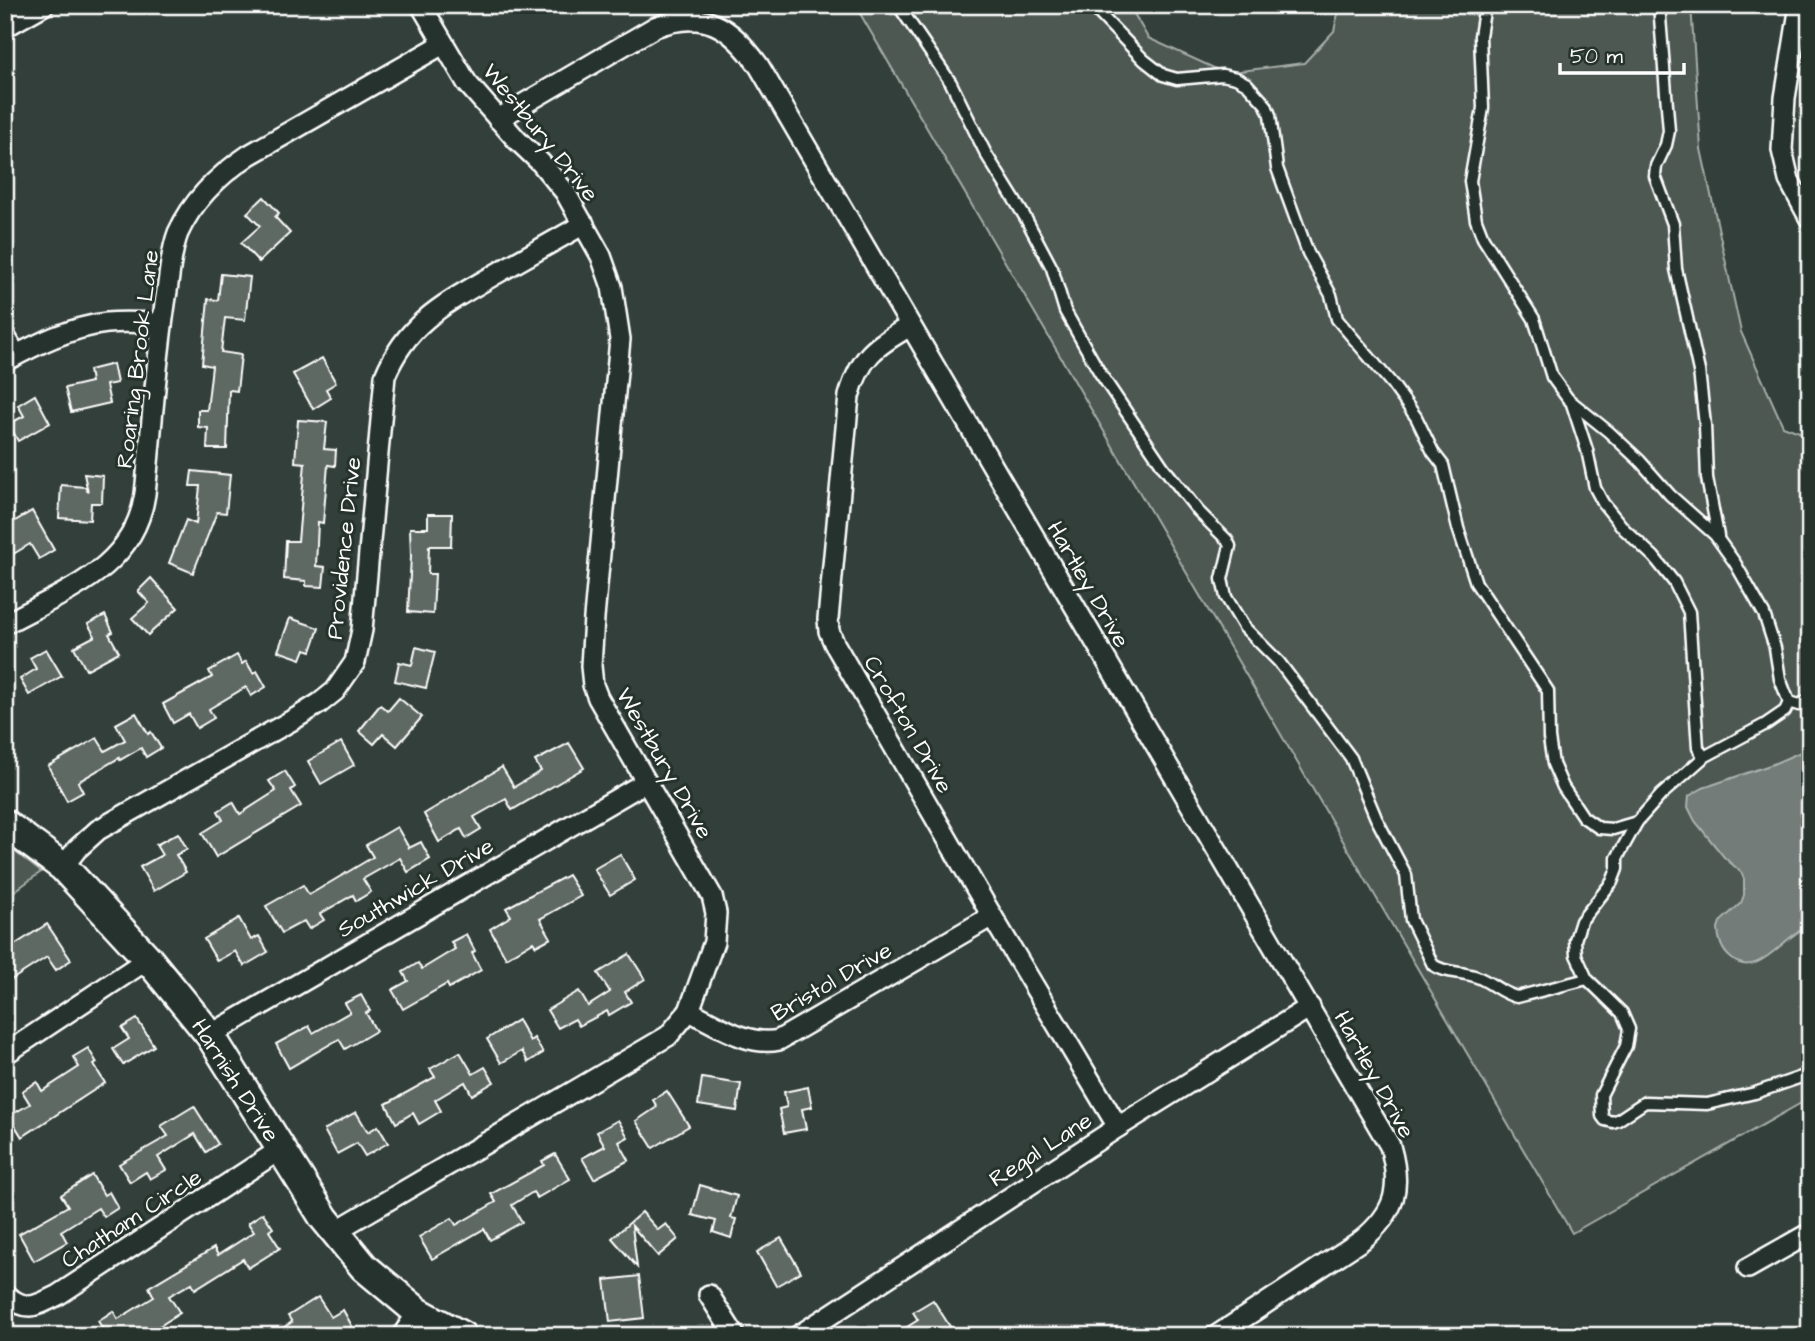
<svg xmlns="http://www.w3.org/2000/svg" width="1815" height="1341" font-family="'Architects Daughter',sans-serif">
  <style>
    .green { fill: #4d5853; stroke: #a6aca9; stroke-width: 2 }
    .water { fill: #737b78; stroke: #abb0ae; stroke-width: 2 }
    .building { fill: #5f6964; stroke: #fff; stroke-width: 2 }
    .lines { fill: none; stroke-linecap: round; stroke-linejoin: round }
    .lane-casing { stroke: #fff; stroke-width: 15 }
    .street-casing { stroke: #fff; stroke-width: 24 }
    .secondary-casing { stroke: #fff; stroke-width: 33 }
    .lane { stroke: #26332d; stroke-width: 10 }
    .street { stroke: #26332d; stroke-width: 19 }
    .secondary { stroke: #26332d; stroke-width: 28 }
    .labels { text-anchor: middle; stroke-width: 6; stroke-linejoin: round; paint-order: stroke }
    .street-label { font-size: 23px; fill: #fff; stroke: #26332d }
  </style>
  <rect width="100%" height="100%" fill="#333f3a"/>
  <filter id="ink" filterUnits="userSpaceOnUse"><feTurbulence type="fractalNoise" baseFrequency=".0143" numOctaves="2"/><feDisplacementMap in="SourceGraphic" scale="14" xChannelSelector="R" yChannelSelector="G"/><feConvolveMatrix kernelMatrix="1 2 1 2 8 2 1 2 1" color-interpolation-filters="sRGB"/></filter>
  <g filter="url(#ink)">
    <!-- green -->
    <g class="green">
      <path d="M855,5H1129L1148,38L1225,73L1304,63L1334,31L1340,5H1691L1701,149L1741,332L1783,426L1810,436V1098L1572,1233Z"/>
      <path d="M5,844L41,872L5,898Z"/>
    </g>
    <!-- water -->
    <path class="water" d="M1810,748V925C1782,936 1758,981 1731,958C1722,951 1718,939 1718,928L1720,922L1741,903L1744,895V879L1741,872L1724,857L1695,821L1688,807L1689,796L1703,788L1773,764Z"/>
    <!-- building -->
    <g class="building">
      <path d="M264,197L279,213L275,217L290,233L259,262L241,243L260,226L247,213Z"/>
      <path d="M221,274L250,277L245,320L225,318L221,352L241,355L237,391L229,390L227,449H207L208,428L198,427V410H207L212,366L202,364L208,299L218,300Z"/>
      <path d="M322,358L336,383L326,389L331,398L313,409L293,374Z"/>
      <path d="M113,364L117,383L106,385L110,403L71,412L65,388L91,382L89,370Z"/>
      <path d="M35,395L50,423L18,441L9,424L24,416L18,405Z"/>
      <path d="M298,420L327,422L324,449L336,450L335,466L328,465L323,523L318,522L316,566L325,567L323,587L306,586V581L284,579L286,541H298L305,463L295,462Z"/>
      <path d="M192,471L230,475L226,513L217,512L193,573L169,563L186,520L196,524L200,486H190Z"/>
      <path d="M84,474L103,476L102,503H91L90,520L59,518L61,485L85,487L88,492Z"/>
      <path d="M32,511L54,550L39,559L30,544L10,556L5,548V527Z"/>
      <path d="M428,514H452L451,546H429L428,574H435L433,614L408,612L411,556L410,528H428Z"/>
      <path d="M151,578L178,608L148,635L132,618L149,603L138,591Z"/>
      <path d="M105,615L113,632L109,634L119,652L86,670L74,647L95,636L88,624Z"/>
      <path d="M290,618L319,628L311,651L305,649L301,659L278,651Z"/>
      <path d="M416,647L435,652L426,688L395,681L399,662L412,665Z"/>
      <path d="M46,649L62,676L29,695L20,679L36,669L30,658Z"/>
      <path d="M237,655L242,664L246,661L253,673L257,671L266,687L251,696L246,687L209,709L214,718L197,728L189,714L173,723L163,704L212,677L209,671Z"/>
      <path d="M399,698L422,717L397,746L383,734L374,744L359,731L380,705L388,711Z"/>
      <path d="M136,713L148,734L151,732L161,748L146,757L141,748L120,760L119,758L78,782L83,792L67,801L48,766L97,738L105,751L125,740L116,724Z"/>
      <path d="M341,742L354,765L321,784L308,761Z"/>
      <path d="M569,743L584,768L512,810L506,799L474,817L481,829L466,838L461,829L439,842L424,814L502,767L514,787L541,771L535,761Z"/>
      <path d="M285,771L295,787L291,790L301,806L216,857L202,833L223,820L218,811L233,802L240,814L276,791L269,781Z"/>
      <path d="M397,827L409,848L421,842L430,859L408,872L400,858L363,879L371,892L356,901L353,895L320,914L324,920L309,929L304,921L282,933L266,906L303,885L309,895L373,857L366,845Z"/>
      <path d="M178,833L187,849L176,855L186,872L154,891L140,867L162,855L156,845Z"/>
      <path d="M620,854L635,880L610,895L594,869Z"/>
      <path d="M568,875L581,896L540,919L551,938L536,946L533,942L506,958L490,929L511,916L506,908Z"/>
      <path d="M239,918L251,940L259,936L268,952L244,966L235,951L217,961L204,939Z"/>
      <path d="M47,924L71,960L56,970L47,957L5,984V951Z"/>
      <path d="M466,934L475,951L472,953L481,970L449,988L447,984L403,1009L392,990L408,981L403,972L418,963L422,969L455,949L451,942Z"/>
      <path d="M629,954L645,979L625,992L631,1002L609,1015L607,1011L579,1026L575,1019L558,1028L547,1010L579,991L588,1006L610,992L598,973Z"/>
      <path d="M361,995L370,1011L366,1013L376,1031L345,1049L339,1039L289,1068L276,1044L309,1026L313,1033L350,1012L345,1003Z"/>
      <path d="M137,1019L154,1046L123,1065L113,1049L129,1039L122,1028Z"/>
      <path d="M518,1020L530,1041L534,1038L543,1053L528,1062L522,1051L501,1063L487,1039Z"/>
      <path d="M88,1048L97,1063L94,1065L105,1083L22,1137L9,1116L30,1104L22,1091L37,1082L42,1091L79,1067L73,1057Z"/>
      <path d="M460,1052L473,1074L485,1067L494,1082L472,1095L465,1082L435,1100L441,1111L419,1124L413,1113L396,1123L386,1104L435,1077L430,1069Z"/>
      <path d="M702,1078L741,1084L737,1111L698,1105Z"/>
      <path d="M808,1087L812,1107L802,1109L806,1129L784,1133L779,1109L787,1107L784,1092Z"/>
      <path d="M667,1091L689,1126L653,1148L636,1121L657,1107L653,1100Z"/>
      <path d="M194,1106L218,1144L206,1152L195,1134L158,1157L166,1170L150,1179L146,1172L130,1182L119,1164L168,1136L161,1126Z"/>
      <path d="M356,1112L368,1132L378,1126L388,1143L365,1156L357,1143L337,1154L324,1130Z"/>
      <path d="M618,1120L628,1137L619,1142L629,1160L594,1179L582,1158L605,1146L597,1132Z"/>
      <path d="M555,1154L570,1179L537,1198L533,1192L512,1205L522,1222L490,1240L484,1229L432,1259L419,1237L452,1218L456,1225L496,1202L491,1194L544,1165L542,1161Z"/>
      <path d="M92,1175L104,1195L109,1192L118,1208L104,1217L98,1208L61,1231L67,1242L34,1261L19,1234L68,1206L61,1195Z"/>
      <path d="M700,1185L737,1196L731,1218L736,1219L731,1238L713,1232L716,1221L692,1215Z"/>
      <path d="M642,1212L658,1230L666,1224L678,1239L658,1256L632,1226L637,1267L612,1238Z"/>
      <path d="M263,1213L273,1228L269,1231L280,1248L248,1268L243,1259L195,1289L192,1283L169,1296L180,1313L144,1336H107L98,1321L113,1311L118,1319L154,1297L149,1287L214,1248L218,1255L254,1232L248,1223Z"/>
      <path d="M781,1238L801,1272L776,1286L757,1252Z"/>
      <path d="M639,1276L644,1318L610,1322L605,1280Z"/>
      <path d="M318,1297L331,1317L343,1310L352,1326L336,1336H329L325,1329L314,1336H270L292,1322L288,1316Z"/>
      <path d="M933,1300L956,1336H893L918,1320L913,1312Z"/>
    </g>
    <g class="lines">
      <!-- lane casing -->
      <g class="lane-casing">
        <g id="lane">
          <path d="M898,5L951,83L986,154L1025,217L1052,268L1065,311L1100,373L1164,468L1198,511L1227,540L1230,546L1222,579L1226,597L1244,627L1279,662L1351,758L1376,818L1406,875L1411,920L1433,965C1446,974 1462,971 1477,977C1491,982 1502,994 1517,997L1587,979"/>
          <path d="M1091,5L1144,60L1163,75L1177,79L1222,75L1236,78L1247,84L1266,105L1270,115L1277,168L1308,253L1331,295L1337,319L1392,384L1416,417L1433,452L1443,465L1458,528L1476,583L1548,691L1549,738L1553,764L1563,787L1583,817L1599,828L1613,829L1637,822"/>
          <path d="M1485,5L1480,36L1483,108L1470,181L1476,220L1483,238L1534,319L1552,377L1568,399L1609,432L1640,461L1670,495L1715,535L1735,563L1764,614L1775,648L1780,679L1789,702L1799,705L1810,699"/>
          <path d="M1659,5L1669,131L1666,145L1656,166L1655,176L1673,224L1676,269L1699,371L1705,425L1707,478L1718,536"/>
          <path d="M1572,404L1587,450L1595,488L1603,503L1624,529L1654,557L1674,582L1689,612L1698,748L1704,757"/>
          <path d="M1789,702L1785,711L1766,724L1704,757L1661,795L1637,822L1617,858V869L1612,882L1581,921L1575,940L1576,955L1587,979L1622,1013L1629,1029L1626,1046L1601,1095L1602,1116L1605,1120L1613,1122L1618,1120L1645,1102L1707,1104L1755,1093L1810,1074"/>
        </g>
      </g>
      <!-- street casing -->
      <g class="street-casing">
        <g id="street">
          <path d="M1800,5L1785,98L1782,150L1789,180L1810,219"/>
          <path d="M5,27L44,5"/>
          <path d="M498,119L655,27C704,9 730,25 759,66L1390,1146C1402,1188 1396,1212 1362,1240L1216,1336"/>
          <path d="M910,326C875,347 861,355 849,396L828,619L829,631L834,643L992,916L1118,1127"/>
          <path d="M5,336L16,355"/>
          <path d="M5,361C37,344 71,327 107,323C125,321 144,323 161,323"/>
          <path d="M5,624C65,591 134,569 145,494C152,427 156,358 167,291C170,272 171,251 178,233C193,200 219,175 249,155L443,44"/>
          <path d="M63,867L77,849L98,830L296,718L320,703L335,691L355,662L362,630L385,376C407,322 446,303 494,275C524,258 554,241 584,224"/>
          <path d="M689,1011C716,1024 748,1047 779,1040L992,916"/>
          <path d="M210,1035L646,782"/>
          <path d="M5,1054L148,959"/>
          <path d="M334,1232L668,1036L689,1011L714,942L716,913L712,896L598,698L593,685L591,666L594,618L620,339L612,287L601,256L565,192L541,163L517,140L467,83L421,5"/>
          <path d="M1748,1268L1810,1233"/>
          <path d="M5,1295C28,1312 34,1307 58,1295L281,1149"/>
          <path d="M709,1295L735,1336"/>
          <path d="M402,1336L418,1312"/>
          <path d="M798,1336L1118,1127L1310,1007"/>
        </g>
      </g>
      <!-- secondary casing -->
      <g class="secondary-casing">
        <path id="secondary" d="M5,824L63,867L148,959L210,1035L324,1218L364,1267L418,1312L462,1336"/>
      </g>
      <!-- lane -->
      <use href="#lane" class="lane"/>
      <!-- street -->
      <use href="#street" class="street"/>
      <!-- secondary -->
      <use href="#secondary" class="secondary"/>
    </g>
  </g>
  <g class="labels">
    <!-- street labels -->
    <g class="street-label">
      <text transform="translate(541 132) rotate(51)" y="8">Westbury Drive</text>
      <text transform="translate(137 359) rotate(-83)" y="8">Roaring Brook Lane</text>
      <text transform="translate(343 548) rotate(-84)" y="8">Providence Drive</text>
      <text transform="translate(1089 584) rotate(60)" y="8">Hartley Drive</text>
      <text transform="translate(909 724) rotate(60)" y="8">Crofton Drive</text>
      <text transform="translate(665 763) rotate(60)" y="8">Westbury Drive</text>
      <text transform="translate(415 887) rotate(-30)" y="8">Southwick Drive</text>
      <text transform="translate(831 981) rotate(-30)" y="8">Bristol Drive</text>
      <text transform="translate(1375 1074) rotate(61)" y="8">Hartley Drive</text>
      <text transform="translate(236 1080) rotate(57)" y="8">Harnish Drive</text>
      <text transform="translate(1040 1149) rotate(-33)" y="8">Regal Lane</text>
      <text transform="translate(131 1218) rotate(-33)" y="8">Chatham Circle</text>
    </g>
  </g>
  <!-- margin -->
  <rect width="1815" height="1341" fill="none" stroke="#26332d" stroke-width="28"/>
  <rect x="14" y="14" width="1787" height="1313" fill="none" stroke="#fff" stroke-width="2.5" filter="url(#ink)"/>
  <!-- scale -->
  <path d="M1560 63v10h124v-10" fill="none" stroke="#ffffff" stroke-width="3.5"/>
  <text x="1570" y="63" font-size="21" fill="#ffffff" stroke="#26332d" stroke-width="5" paint-order="stroke">50 m</text>
</svg>
